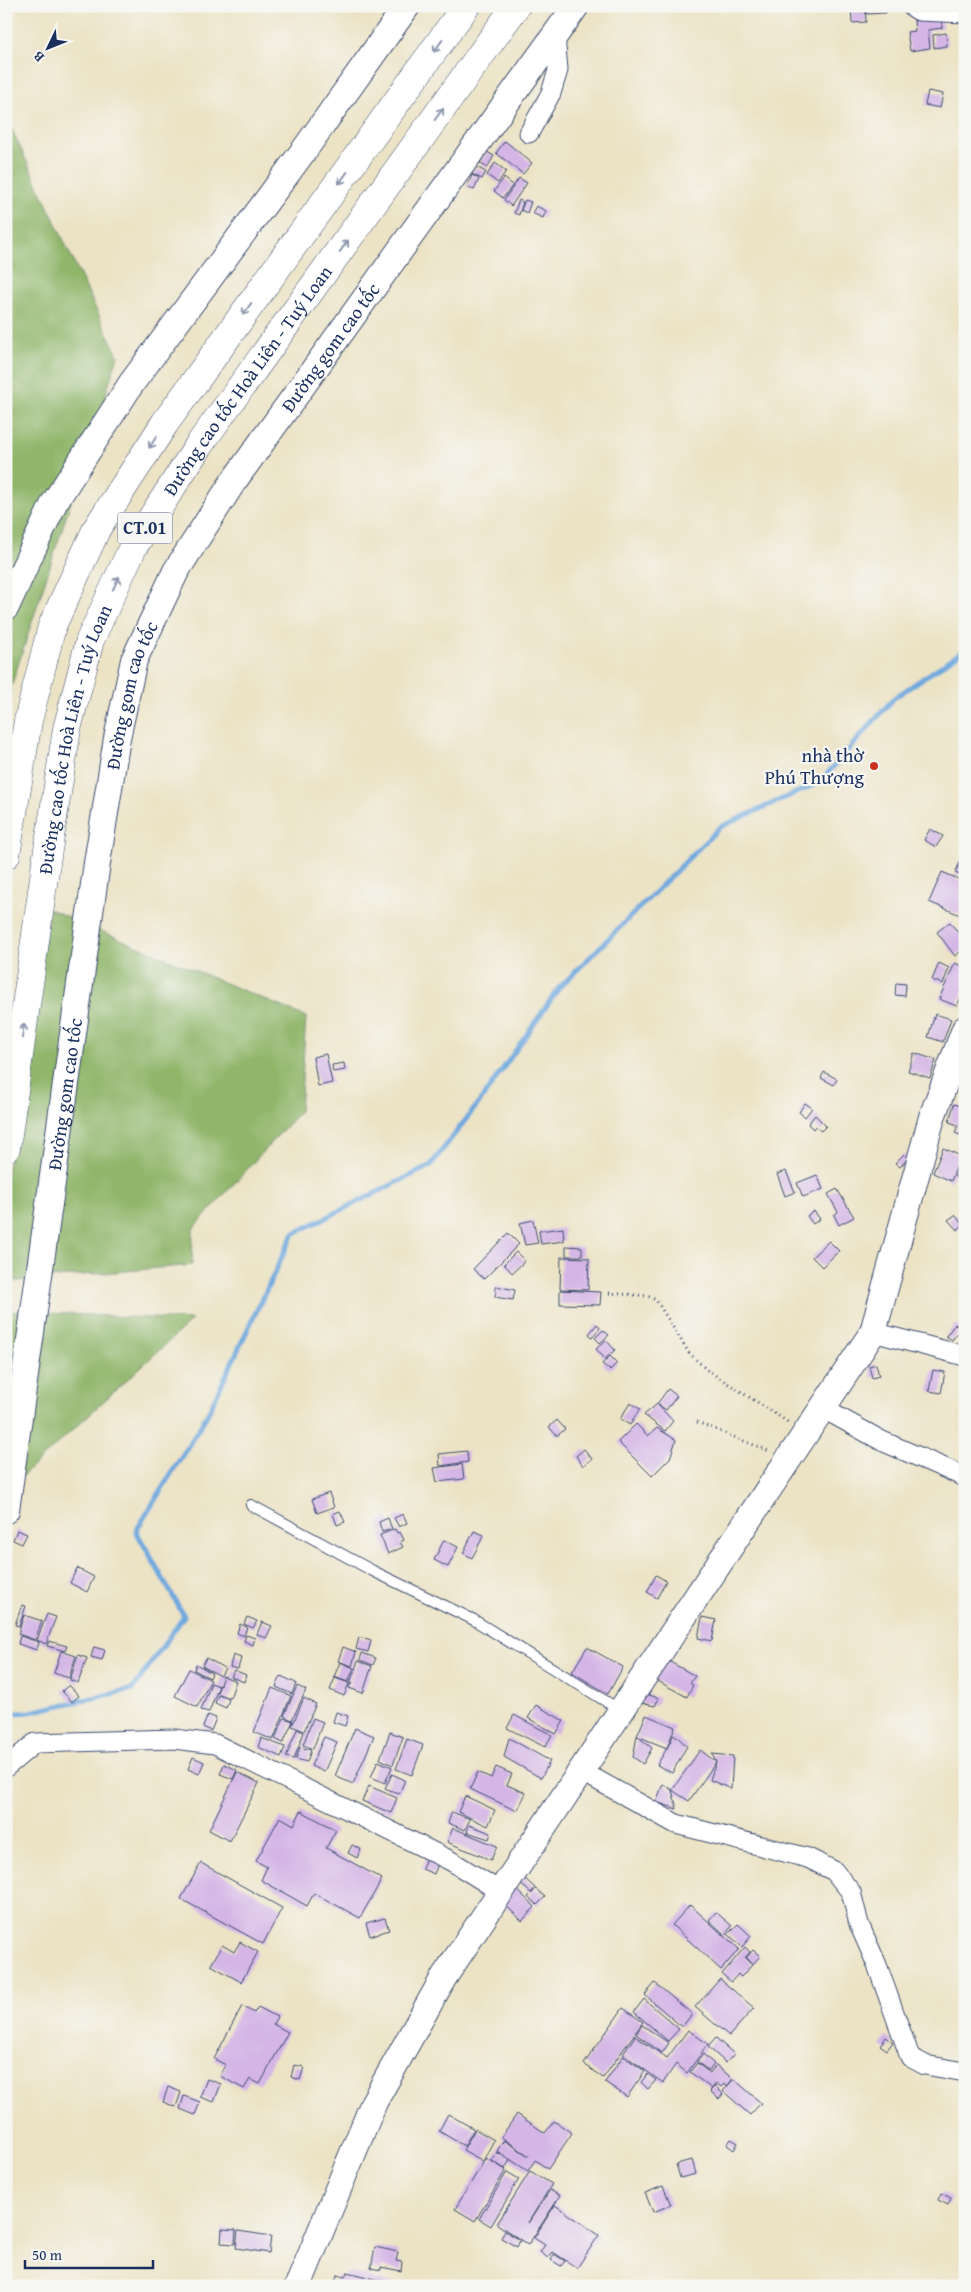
<svg xmlns="http://www.w3.org/2000/svg" width="971" height="2292" font-family="'Gentium Book Plus',serif">
  <style>
    .forest { fill: #90b66a; stroke: #567264 }
    .lines { fill: none; stroke-linecap: round; stroke-linejoin: round }
    .stream { stroke: #6ea8de; stroke-width: 5 }
    .building { fill: #d4b5e6 }
    .lane-casing { stroke: #3a4a6d; stroke-width: 12 }
    .street-casing { stroke: #3a4a6d; stroke-width: 21 }
    .secondary-casing { stroke: #3a4a6d; stroke-width: 28 }
    .highway-casing { stroke: #3a4a6d; stroke-width: 29 }
    .path { stroke: #3a4a6d; stroke-width: 3; stroke-dasharray: 1 4; stroke-linecap: butt }
    .lane { stroke: #fff; stroke-width: 10 }
    .street { stroke: #fff; stroke-width: 19 }
    .secondary { stroke: #fff; stroke-width: 26 }
    .highway { stroke: #fff; stroke-width: 28 }
    .oneway { stroke: #8d97ae }
    .poi-dot { fill: #c8321e; stroke: #f6f6f2; stroke-width: 2 }
    .labels { text-anchor: middle; stroke-width: 4.5; stroke-linejoin: round; paint-order: stroke }
    .shield { fill: #f6f6f2; stroke: #5d6b8a; stroke-width: 1 }
    .shield-label { font-size: 18px; font-weight: bold; fill: #1b2f5e }
    .street-label { font-size: 19px; fill: #1b2f5e; stroke: #f6f6f2 }
    .poi-label { font-size: 19px; fill: #1b2f5e; stroke: #f6f6f2; text-anchor: end }
  </style>
  <rect width="100%" height="100%" fill="#f6f6f2"/>
  <filter id="ink" filterUnits="userSpaceOnUse"><feTurbulence type="fractalNoise" baseFrequency=".02" numOctaves="2"/><feDisplacementMap in="SourceGraphic" scale="10" xChannelSelector="R" yChannelSelector="G"/><feConvolveMatrix kernelMatrix="1 2 1 2 8 2 1 2 1" color-interpolation-filters="sRGB"/></filter>
  <filter id="wash" filterUnits="userSpaceOnUse"><feTurbulence type="fractalNoise" baseFrequency=".0096" numOctaves="4" result="noise"/><feDisplacementMap in="SourceGraphic" scale="20" xChannelSelector="R" yChannelSelector="G"/><feGaussianBlur stdDeviation="1.12" result="paint"/><feColorMatrix in="noise" values="0 0 0 0 0 0 0 0 0 0 0 0 0 0 0 0 0 1.4 0 .05"/><feComposite in="paint" operator="in"/></filter>
  <g filter="url(#wash)">
    <rect width="100%" height="100%" fill="#ece3c5"/>
    <!-- forest -->
    <g class="forest">
      <path d="M6,117L118,356L11,687L6,715Z"/>
      <path d="M49,909L306,1017L300,1111L193,1229L192,1265L6,1282V1177Z"/>
      <path d="M6,1311L192,1320L6,1491Z"/>
    </g>
    <g class="lines">
      <!-- stream -->
      <path class="stream" d="M6,1714L30,1712L133,1689L184,1616L136,1531L207,1415L293,1234L430,1166L481,1100L559,988L720,827L820,782L894,698L963,651L965,648"/>
    </g>
    <g id="blocks">
      <!-- building -->
      <g class="building">
        <path d="M851,6H865L866,22L852,23Z"/>
        <path d="M867,6H885L886,13L867,14Z"/>
        <path d="M941,16L942,28L928,30L930,48L910,51L907,32L915,31L914,20Z"/>
        <path d="M946,33L947,46L934,48L933,35Z"/>
        <path d="M928,91L943,94L940,108L925,105Z"/>
        <path d="M505,141L532,163L523,174L496,153Z"/>
        <path d="M487,152L494,156L487,168L480,163Z"/>
        <path d="M495,163L506,171L498,183L487,175Z"/>
        <path d="M476,167L486,172L482,179L472,174Z"/>
        <path d="M472,175L479,179L474,190L467,187Z"/>
        <path d="M504,178L513,185L503,198L494,191Z"/>
        <path d="M519,178L527,183L511,206L504,200Z"/>
        <path d="M519,200L523,202L519,215L514,213Z"/>
        <path d="M525,200L531,202L527,213L521,210Z"/>
        <path d="M536,206L546,211L543,218L532,213Z"/>
        <path d="M930,829L943,836L936,847L924,840Z"/>
        <path d="M965,852V877L955,873Z"/>
        <path d="M942,872L965,882V917L929,902Z"/>
        <path d="M950,922L965,941V948L955,956L937,932Z"/>
        <path d="M939,963L949,968L943,984L932,980Z"/>
        <path d="M955,963L965,967V988L957,1006L939,999Z"/>
        <path d="M896,983L906,984L905,996L895,995Z"/>
        <path d="M935,1014L951,1019L943,1042L928,1037Z"/>
        <path d="M914,1053L936,1060L930,1078L908,1071Z"/>
        <path d="M326,1054L332,1083L318,1086L313,1057Z"/>
        <path d="M344,1063L345,1070L333,1072L332,1065Z"/>
        <path d="M824,1072L837,1079L834,1085L821,1078Z"/>
        <path d="M805,1103L812,1108L805,1117L799,1112Z"/>
        <path d="M954,1104L965,1107V1137L955,1133L958,1125L949,1122Z"/>
        <path d="M815,1115L826,1126L821,1131L815,1126L813,1129L808,1124Z"/>
        <path d="M943,1148L961,1156L951,1181L933,1173Z"/>
        <path d="M904,1154L908,1158L900,1167L895,1163Z"/>
        <path d="M963,1157L965,1158V1181L955,1177Z"/>
        <path d="M786,1171L795,1192L785,1196L777,1174Z"/>
        <path d="M817,1175L823,1189L803,1197L797,1183Z"/>
        <path d="M837,1189L854,1217L839,1225L834,1215L838,1212L828,1194Z"/>
        <path d="M814,1211L820,1219L813,1224L807,1216Z"/>
        <path d="M955,1215L963,1225L957,1230L948,1220Z"/>
        <path d="M533,1220L538,1243L525,1245L520,1223Z"/>
        <path d="M563,1228L564,1241L541,1244L539,1231Z"/>
        <path d="M508,1233L519,1244L484,1279L473,1269Z"/>
        <path d="M829,1241L839,1251L822,1267L812,1257Z"/>
        <path d="M566,1246L582,1247V1256H566Z"/>
        <path d="M516,1252L525,1261L512,1273L504,1264Z"/>
        <path d="M561,1257L589,1258L588,1290L560,1289Z"/>
        <path d="M496,1286L515,1290L513,1300L495,1297Z"/>
        <path d="M560,1290L601,1292L600,1305L560,1304Z"/>
        <path d="M597,1324L600,1328L592,1337L589,1334Z"/>
        <path d="M955,1324L962,1328L952,1340L946,1336Z"/>
        <path d="M603,1330L609,1335L600,1343L595,1338Z"/>
        <path d="M606,1340L615,1350L605,1359L596,1349Z"/>
        <path d="M610,1356L617,1363L610,1370L602,1364Z"/>
        <path d="M876,1364L879,1376L872,1378L869,1366Z"/>
        <path d="M933,1370L945,1372L941,1393L929,1391Z"/>
        <path d="M668,1389L677,1396L666,1410L657,1404Z"/>
        <path d="M630,1403L640,1409L630,1425L620,1419Z"/>
        <path d="M657,1404L673,1421L665,1431L644,1415Z"/>
        <path d="M557,1420L565,1429L557,1436L549,1427Z"/>
        <path d="M636,1424L648,1436L657,1428L676,1440L670,1458L652,1476L618,1442Z"/>
        <path d="M584,1449L592,1459L583,1466L576,1456Z"/>
        <path d="M467,1451L468,1462L440,1466L439,1454Z"/>
        <path d="M462,1464L464,1479L437,1482L434,1468Z"/>
        <path d="M329,1493L334,1507L317,1513L312,1499Z"/>
        <path d="M340,1511L345,1522L337,1525L333,1514Z"/>
        <path d="M403,1514L407,1523L399,1527L394,1518Z"/>
        <path d="M388,1518L392,1529L382,1532L379,1522Z"/>
        <path d="M395,1529L397,1533L400,1532L404,1540L400,1542L403,1547L388,1554L380,1535Z"/>
        <path d="M17,1530L27,1534L22,1544L13,1540Z"/>
        <path d="M474,1531L484,1535L472,1558L463,1553Z"/>
        <path d="M444,1540L458,1547L448,1567L434,1560Z"/>
        <path d="M77,1568L94,1577L87,1592L70,1583Z"/>
        <path d="M656,1575L666,1581L657,1598L647,1592Z"/>
        <path d="M22,1605L26,1606L19,1626L15,1625Z"/>
        <path d="M47,1614L56,1617L46,1644L37,1640Z"/>
        <path d="M24,1615L42,1621L35,1640L18,1634Z"/>
        <path d="M247,1617L257,1621L253,1628L244,1624Z"/>
        <path d="M702,1617L716,1620L712,1641L698,1638Z"/>
        <path d="M262,1622L272,1626L266,1638L257,1634Z"/>
        <path d="M240,1624L247,1627L244,1636L237,1633Z"/>
        <path d="M246,1635L255,1638L253,1645L244,1641Z"/>
        <path d="M20,1636L39,1642L37,1650L18,1644Z"/>
        <path d="M359,1637L371,1641L368,1652L356,1649Z"/>
        <path d="M49,1641L67,1646L65,1651L47,1646Z"/>
        <path d="M94,1647L105,1650L102,1660L91,1657Z"/>
        <path d="M343,1647L356,1652L352,1666L338,1661Z"/>
        <path d="M587,1647L623,1667L608,1694L572,1672Z"/>
        <path d="M61,1651L76,1656L69,1678L54,1673Z"/>
        <path d="M362,1653L376,1658L373,1665L360,1660Z"/>
        <path d="M78,1655L87,1658L78,1683L70,1680Z"/>
        <path d="M233,1655L241,1658L238,1669L230,1667Z"/>
        <path d="M206,1658L225,1668L221,1676L202,1666Z"/>
        <path d="M665,1659L695,1676L690,1683L693,1685L687,1697L654,1679Z"/>
        <path d="M358,1661L372,1666L363,1693L349,1688L350,1684H353L350,1683Z"/>
        <path d="M340,1662L354,1668L348,1682L334,1677Z"/>
        <path d="M196,1664L212,1673L210,1678L194,1670Z"/>
        <path d="M189,1669L211,1680L197,1707L175,1696Z"/>
        <path d="M234,1670L246,1675L244,1682L231,1677Z"/>
        <path d="M223,1676L236,1681L230,1698L217,1693Z"/>
        <path d="M281,1676L296,1683L292,1694L276,1687Z"/>
        <path d="M335,1678L349,1683L344,1696L330,1690Z"/>
        <path d="M211,1683L219,1686L209,1712L201,1710Z"/>
        <path d="M69,1685L79,1696L72,1702L62,1691Z"/>
        <path d="M297,1686L306,1690L292,1720L284,1716Z"/>
        <path d="M272,1688L291,1696L273,1740L254,1732Z"/>
        <path d="M642,1693L659,1698L655,1706L641,1703Z"/>
        <path d="M218,1695L229,1699L226,1708L215,1703Z"/>
        <path d="M304,1698L316,1704L304,1731L292,1726Z"/>
        <path d="M536,1705L564,1721L556,1734L528,1718Z"/>
        <path d="M336,1712L348,1716L345,1726L333,1722Z"/>
        <path d="M208,1715L216,1718L211,1731L203,1727Z"/>
        <path d="M514,1715L552,1735L545,1747L507,1728Z"/>
        <path d="M646,1715L675,1727L667,1748L674,1734L687,1746L672,1773L657,1765L667,1748L637,1736Z"/>
        <path d="M284,1718L293,1721L283,1743L275,1739Z"/>
        <path d="M313,1718L323,1722L313,1749L303,1745Z"/>
        <path d="M355,1728L374,1736L353,1784L335,1776Z"/>
        <path d="M297,1729L304,1732L294,1759L286,1757Z"/>
        <path d="M390,1732L403,1737L393,1765L380,1759Z"/>
        <path d="M637,1736L652,1748L643,1764L633,1757Z"/>
        <path d="M324,1737L337,1742L324,1772L311,1766Z"/>
        <path d="M261,1738L285,1747L281,1757L258,1747Z"/>
        <path d="M509,1738L550,1761L541,1778L504,1757Z"/>
        <path d="M407,1739L423,1745L412,1775L396,1769Z"/>
        <path d="M300,1747L311,1750L307,1762L296,1759Z"/>
        <path d="M700,1750L716,1762L689,1801L672,1790Z"/>
        <path d="M712,1754L733,1756L731,1789L710,1780L716,1762Z"/>
        <path d="M193,1757L204,1762L199,1774L188,1769Z"/>
        <path d="M378,1761L392,1767L385,1783L371,1777Z"/>
        <path d="M224,1764L237,1770L233,1779L220,1774Z"/>
        <path d="M496,1767L512,1774L507,1785L526,1793L517,1811L470,1789L478,1772L491,1778Z"/>
        <path d="M237,1772L259,1783L230,1841L209,1830Z"/>
        <path d="M392,1774L405,1780L399,1794L385,1788Z"/>
        <path d="M663,1784L672,1790L677,1809L656,1802Z"/>
        <path d="M369,1786L397,1798L391,1813L362,1801Z"/>
        <path d="M465,1796L495,1810L488,1826L458,1812Z"/>
        <path d="M301,1811L336,1830L326,1848L382,1879L360,1918L314,1893L307,1906L261,1880L267,1867L256,1861L280,1817L294,1825Z"/>
        <path d="M452,1812L470,1819L465,1830L448,1823Z"/>
        <path d="M469,1825L491,1833L489,1839L467,1832Z"/>
        <path d="M453,1828L497,1846L491,1860L447,1842Z"/>
        <path d="M352,1845L361,1849L357,1858L348,1853Z"/>
        <path d="M427,1854L440,1859L434,1874L422,1869Z"/>
        <path d="M201,1863L282,1908L263,1944L181,1899Z"/>
        <path d="M523,1877L535,1888L531,1893L518,1882Z"/>
        <path d="M513,1886L535,1907L522,1921L500,1900Z"/>
        <path d="M536,1889L545,1897L537,1905L528,1897Z"/>
        <path d="M690,1905L739,1949L721,1970L672,1925Z"/>
        <path d="M716,1912L732,1926L725,1935L709,1920Z"/>
        <path d="M385,1918L389,1930L370,1936L366,1923Z"/>
        <path d="M738,1924L751,1936L742,1947L728,1934Z"/>
        <path d="M240,1942L258,1952L241,1982L211,1965L222,1945L234,1952Z"/>
        <path d="M745,1947L750,1952L745,1958L752,1965L741,1977L738,1974L731,1982L722,1974Z"/>
        <path d="M753,1950L760,1956L753,1964L746,1958Z"/>
        <path d="M720,1979L754,2008L729,2036L695,2007Z"/>
        <path d="M655,1983L692,2014L682,2027L645,1995Z"/>
        <path d="M644,1999L679,2029L668,2041L634,2012Z"/>
        <path d="M242,2006L254,2013L258,2007L277,2017L273,2024L288,2032L260,2084L250,2079L244,2089L220,2076L226,2065L214,2059Z"/>
        <path d="M623,2008L643,2022L603,2078L584,2064Z"/>
        <path d="M642,2025L669,2043L662,2053L636,2034Z"/>
        <path d="M688,2030L708,2044L687,2073L676,2064L663,2083L623,2054L635,2036L667,2058Z"/>
        <path d="M886,2037L893,2042L887,2050L880,2045Z"/>
        <path d="M716,2038L734,2054L726,2063L708,2047Z"/>
        <path d="M703,2054L714,2064L709,2071L697,2062Z"/>
        <path d="M623,2056L645,2071L627,2097L605,2082Z"/>
        <path d="M697,2063L710,2073L716,2065L733,2079L727,2086L724,2084L721,2087L716,2083L712,2089L690,2072Z"/>
        <path d="M294,2065L304,2067L300,2080L291,2077Z"/>
        <path d="M648,2074L656,2080L648,2089L641,2082Z"/>
        <path d="M207,2079L221,2084L214,2102L200,2097Z"/>
        <path d="M734,2079L761,2103L750,2115L723,2091Z"/>
        <path d="M715,2086L723,2094L719,2099L710,2091Z"/>
        <path d="M168,2087L181,2092L176,2107L163,2102Z"/>
        <path d="M184,2096L200,2102L195,2115L180,2109Z"/>
        <path d="M448,2114L474,2129L464,2146L439,2131Z"/>
        <path d="M517,2114L545,2133L554,2121L572,2133L548,2169L535,2160L528,2171L497,2151L504,2140L529,2156L501,2137Z"/>
        <path d="M475,2129L494,2140L483,2161L463,2150Z"/>
        <path d="M731,2139L738,2143L734,2150L727,2145Z"/>
        <path d="M497,2152L510,2160L505,2169L492,2161Z"/>
        <path d="M486,2158L506,2170L475,2221L455,2209Z"/>
        <path d="M692,2160L696,2174L680,2178L676,2164Z"/>
        <path d="M530,2171L552,2184L528,2223L550,2190L560,2196L528,2245L497,2224Z"/>
        <path d="M507,2172L519,2179L491,2226L479,2219Z"/>
        <path d="M663,2186L671,2205L653,2212L645,2193Z"/>
        <path d="M941,2193L951,2198L948,2205L938,2200Z"/>
        <path d="M555,2205L599,2235L577,2268L553,2252L548,2258L540,2252L545,2245L534,2238Z"/>
        <path d="M222,2229L236,2230L235,2244L221,2243Z"/>
        <path d="M238,2231L271,2236L269,2253L236,2248Z"/>
        <path d="M505,2231L520,2240L517,2247L501,2238Z"/>
        <path d="M375,2247L398,2252L396,2261L402,2262L401,2271L381,2267V2270L371,2268Z"/>
        <path d="M554,2254L565,2261L561,2266L551,2260Z"/>
        <path d="M347,2272L399,2285V2286H334L337,2275L345,2277Z"/>
      </g>
    </g>
  </g>
  <g filter="url(#ink)">
    <use href="#blocks" fill-opacity="0" stroke="#3a4a6d" stroke-width="1"/>
    <g class="lines">
      <!-- lane casing -->
      <g class="lane-casing">
        <path id="lane" d="M251,1505L373,1571L474,1620L620,1710"/>
      </g>
      <!-- street casing -->
      <g class="street-casing">
        <g id="street">
          <path d="M911,6L919,11L965,13"/>
          <path d="M529,133L551,93L558,70L555,35"/>
          <path d="M873,1332L965,1356"/>
          <path d="M822,1408L882,1441L965,1477"/>
          <path d="M6,1767L35,1743L174,1739L215,1744L451,1861L501,1892"/>
          <path d="M581,1771L676,1824L808,1858L834,1871L851,1892L859,1924L877,1965L910,2057L925,2065L965,2072"/>
        </g>
      </g>
      <!-- secondary casing -->
      <g class="secondary-casing">
        <g id="secondary">
          <path d="M6,607L54,503L131,384L305,149L407,6"/>
          <path id="s1" d="M6,1510L97,863L117,738L134,660L176,571L233,482L576,6"/>
          <path d="M298,2286L374,2102L444,1977L873,1332L932,1117L965,1029"/>
        </g>
      </g>
      <!-- highway casing -->
      <g class="highway-casing">
        <g id="highway">
          <path d="M6,855L28,721L52,626L97,528L165,423L466,6"/>
          <path id="s2" d="M6,1148L47,856L67,729L90,640L133,547L199,445L516,6"/>
        </g>
      </g>
      <!-- path -->
      <g class="path">
        <path d="M609,1293L648,1296L656,1300L689,1353L707,1370L788,1422"/>
        <path d="M697,1422L769,1451"/>
      </g>
      <!-- lane -->
      <use href="#lane" class="lane"/>
      <!-- street -->
      <use href="#street" class="street"/>
      <!-- secondary -->
      <use href="#secondary" class="secondary"/>
      <!-- highway -->
      <use href="#highway" class="highway"/>
    </g>
    <!-- one-way arrows -->
    <defs><path id="oneway-shaft" d="M-6 0H5M1.5-3L5.5 0L1.5 3" fill="none" stroke-width="1.6" stroke-linecap="round" stroke-linejoin="round" transform="scale(1.25)"/></defs>
    <g class="oneway">
      <use href="#oneway-shaft" transform="translate(438 46) rotate(126)"/>
      <use href="#oneway-shaft" transform="translate(439 114) rotate(-54)"/>
      <use href="#oneway-shaft" transform="translate(343 178) rotate(126)"/>
      <use href="#oneway-shaft" transform="translate(344 246) rotate(-54)"/>
      <use href="#oneway-shaft" transform="translate(247 309) rotate(126)"/>
      <use href="#oneway-shaft" transform="translate(153 442) rotate(123)"/>
      <use href="#oneway-shaft" transform="translate(116 583) rotate(-65)"/>
      <use href="#oneway-shaft" transform="translate(23 1031) rotate(-82)"/>
    </g>
  </g>
  <!-- markers -->
  <circle class="poi-dot" cx="874" cy="766" r="5"/>
  <g class="labels">
    <!-- shield labels -->
    <rect class="shield" x="117.5" y="512.5" width="55" height="31" rx="4"/>
    <g class="shield-label">
      <text x="145" y="534">CT.01</text>
    </g>
    <!-- street labels -->
    <g class="street-label">
      <text dy="7" stroke="none"><textPath href="#s1" startOffset="1230">Đường gom cao tốc</textPath></text>
      <text dy="7" stroke="none"><textPath href="#s2" startOffset="820">Đường cao tốc Hoà Liên - Tuý Loan</textPath></text>
      <text dy="7" stroke="none"><textPath href="#s1" startOffset="825">Đường gom cao tốc</textPath></text>
      <text dy="7" stroke="none"><textPath href="#s2" startOffset="415">Đường cao tốc Hoà Liên - Tuý Loan</textPath></text>
      <text dy="7" stroke="none"><textPath href="#s1" startOffset="420">Đường gom cao tốc</textPath></text>
    </g>
    <!-- poi labels -->
    <g class="poi-label">
      <text x="864" y="762">nhà thờ<tspan x="864" dy="22">Phú Thượng</tspan></text>
    </g>
  </g>
  <!-- margin -->
  <rect width="971" height="2292" fill="none" stroke="#f6f6f2" stroke-width="25"/>
  <!-- north arrow -->
  <g transform="translate(48 48) rotate(227)" stroke="#f6f6f2" stroke-width="4" paint-order="stroke">
  <path d="M0-4L9 19L0 12L-9 19Z" fill="#1b2f5e"/>
  <text y="-8" font-size="14" font-weight="bold" text-anchor="middle" fill="#1b2f5e">B</text>
  </g>
  <!-- scale -->
  <path d="M25 2260v8h128v-8" fill="none" stroke="#1b2f5e" stroke-width="2.5"/>
  <text x="32" y="2260" font-size="15" fill="#1b2f5e" stroke="#f6f6f2" stroke-width="4" paint-order="stroke">50 m</text>
</svg>
